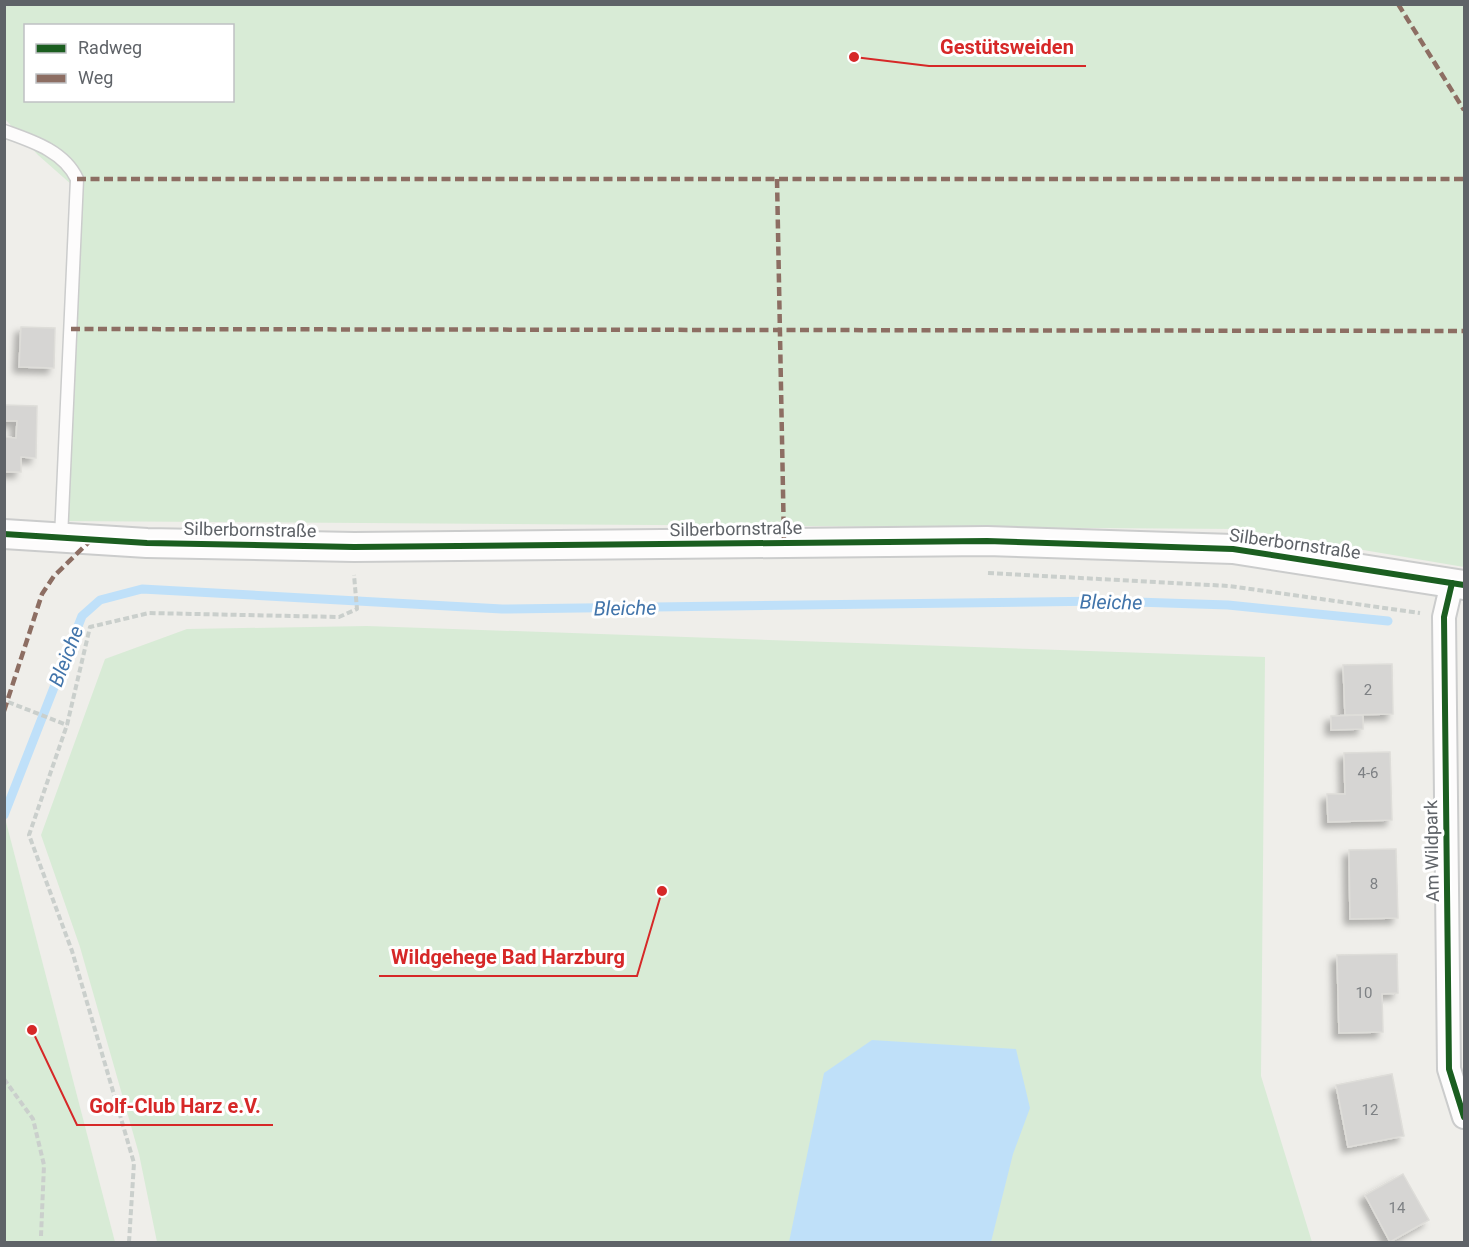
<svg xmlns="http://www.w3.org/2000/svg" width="1469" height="1247" font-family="Roboto,sans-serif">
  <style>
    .green { fill: #d8ebd6; fill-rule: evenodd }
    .water { fill: #bfe0f9 }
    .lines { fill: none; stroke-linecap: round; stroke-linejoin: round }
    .stream { stroke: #bfe0f9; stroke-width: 9 }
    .building { fill: #d6d5d3; stroke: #deddd9; stroke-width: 1.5; filter: url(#shadow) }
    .service-casing { stroke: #cbcccc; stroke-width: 15 }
    .minor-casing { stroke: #cbcccc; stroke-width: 26 }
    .tertiary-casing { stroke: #cbcccc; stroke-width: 32 }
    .path { stroke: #cacfcc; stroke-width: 4; stroke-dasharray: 6 3; stroke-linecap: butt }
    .service { stroke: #fdfcfc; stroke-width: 12 }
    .minor { stroke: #fdfcfc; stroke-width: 22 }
    .tertiary { stroke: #fdfcfc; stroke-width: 28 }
    .quiet { stroke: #8d6e63; stroke-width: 4.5; stroke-dasharray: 9 4.5; stroke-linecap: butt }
    .cycleway-casing { stroke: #fff; stroke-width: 10 }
    .cycleway { stroke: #1b5e20; stroke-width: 6 }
    .labels { text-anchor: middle; stroke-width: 6; stroke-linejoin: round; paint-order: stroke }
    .number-label { font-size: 15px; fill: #7e8184 }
    .street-label { font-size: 18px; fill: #5f6368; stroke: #fff }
    .water-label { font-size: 20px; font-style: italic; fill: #4174aa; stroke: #fff }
    .leader { fill: none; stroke: #d62828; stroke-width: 2 }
    .callout-dot { fill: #d62828; stroke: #fff; stroke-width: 2 }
    .callout-label { font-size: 20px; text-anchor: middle; font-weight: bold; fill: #d62828; stroke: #fff; stroke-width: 6; stroke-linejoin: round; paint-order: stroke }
  </style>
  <defs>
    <filter id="shadow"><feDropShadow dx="-5.5" dy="5.5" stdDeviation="3" flood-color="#0004"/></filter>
  </defs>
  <rect width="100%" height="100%" fill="#efeeea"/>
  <!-- green -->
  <g class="green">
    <path d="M5,5H1464V567L1239,529L56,521L72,185L38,155L5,119ZM26,26H232V100H26Z"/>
    <path d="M367,626L1265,657L1261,1076L1312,1242H157L139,1154L80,947L41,835L105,659L187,629Z"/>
    <path d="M4,818H5L115,1242H5Z"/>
  </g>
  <!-- water -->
  <path class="water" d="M872,1040L1016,1049L1030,1108L1013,1154L991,1242H789L824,1073Z"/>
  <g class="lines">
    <!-- stream -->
    <path class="stream" d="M4,815L82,616L100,600L142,589L502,609L1105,601L1228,605L1388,621"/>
  </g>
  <!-- building -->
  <g class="building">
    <path d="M21,327L55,328L54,368L19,367Z"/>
    <path d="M4,405L37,406L36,458L21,457V472H4V437L16,438L17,421H4Z"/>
    <path d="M1392,664L1393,714L1345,715L1343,665Z"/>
    <path d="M1363,715V729L1331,730V716Z"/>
    <path d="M1390,752L1392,820L1328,822L1327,794H1345L1344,753Z"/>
    <path d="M1396,849L1398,918L1350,919L1349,850Z"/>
    <path d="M1397,954L1398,993L1382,994L1383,1032L1339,1033L1337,955Z"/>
    <path d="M1392,1074L1404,1136L1348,1147L1336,1085Z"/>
    <path d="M1403,1174L1429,1220L1390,1242L1365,1195Z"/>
  </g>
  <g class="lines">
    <!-- service casing -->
    <g class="service-casing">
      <path id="service" d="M4,131C32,141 64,151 77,179L61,538"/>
    </g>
    <!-- minor casing -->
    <g class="minor-casing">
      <path id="minor" d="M1452,583L1444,617L1449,1069L1464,1117"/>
    </g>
    <!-- tertiary casing -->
    <g class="tertiary-casing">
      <path id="tertiary" d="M4,534L147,543L354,547L987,541L1233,549L1464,585"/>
    </g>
    <!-- path -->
    <g class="path">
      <path d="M988,573L1229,586L1420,613"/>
      <path d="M8,702L67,725"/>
      <path d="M4,1079L33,1119L44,1165L41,1236"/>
      <path d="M129,1242L134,1163L72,951L29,835L67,725L90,627L149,613L339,617L357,609L354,575"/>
    </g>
    <!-- service -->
    <use href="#service" class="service"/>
    <!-- minor -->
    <use href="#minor" class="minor"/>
    <!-- tertiary -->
    <use href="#tertiary" class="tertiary"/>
    <!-- quiet -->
    <g class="quiet">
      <path d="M1398,4L1464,110"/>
      <path d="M77,179H1464"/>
      <path d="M777,179L784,543"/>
      <path d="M71,329L1464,331"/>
      <path d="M4,711L42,594L54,576L92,539"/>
    </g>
    <!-- cycleway casing -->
    <g class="cycleway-casing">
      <g id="cycleway">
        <path d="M4,534L147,543L354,547L987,541L1233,549L1464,585"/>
        <path d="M1452,583L1444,617L1449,1069L1464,1117"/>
      </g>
    </g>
    <!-- cycleway -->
    <use href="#cycleway" class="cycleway"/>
  </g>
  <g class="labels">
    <!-- number labels -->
    <g class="number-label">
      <text x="1368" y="695">2</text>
      <text x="1368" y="778">4-6</text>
      <text x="1374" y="889">8</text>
      <text x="1364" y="998">10</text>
      <text x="1370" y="1115">12</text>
      <text x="1397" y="1213">14</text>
    </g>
    <!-- street labels -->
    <g class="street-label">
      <text transform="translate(736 529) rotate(-1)" y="6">Silberbornstraße</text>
      <text transform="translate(250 530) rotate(1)" y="6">Silberbornstraße</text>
      <text transform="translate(1295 544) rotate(8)" y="6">Silberbornstraße</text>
      <text transform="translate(1432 851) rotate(-91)" y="6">Am Wildpark</text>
    </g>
    <!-- water labels -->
    <g class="water-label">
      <text transform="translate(1111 602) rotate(1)" y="7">Bleiche</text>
      <text transform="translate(625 608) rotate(-1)" y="7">Bleiche</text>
      <text transform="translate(66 656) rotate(-69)" y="7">Bleiche</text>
    </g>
  </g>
  <!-- callouts -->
  <path class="leader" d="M854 57L929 66H1086M662 891L637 976H379M32 1030L77 1125H273"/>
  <g class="callout-dot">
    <circle cx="854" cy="57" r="6"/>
    <circle cx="662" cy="891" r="6"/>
    <circle cx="32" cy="1030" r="6"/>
  </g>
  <g class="callout-label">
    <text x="1007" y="54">Gestütsweiden</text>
    <text x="508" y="964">Wildgehege Bad Harzburg</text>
    <text x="175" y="1113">Golf-Club Harz e.V.</text>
  </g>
  <!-- border -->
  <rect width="1469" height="1247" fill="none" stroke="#5f6368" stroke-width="12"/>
  <!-- legend -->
  <rect x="24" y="24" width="210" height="78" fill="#ffffff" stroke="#bfc1c3" stroke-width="1.5"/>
  <rect x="36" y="44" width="30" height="9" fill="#1b5e20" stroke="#bfc1c3" stroke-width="1.5"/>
  <text x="78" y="54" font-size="18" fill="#5f6368">Radweg</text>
  <rect x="36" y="74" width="30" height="9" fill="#8d6e63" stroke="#bfc1c3" stroke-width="1.5"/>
  <text x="78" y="84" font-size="18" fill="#5f6368">Weg</text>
</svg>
